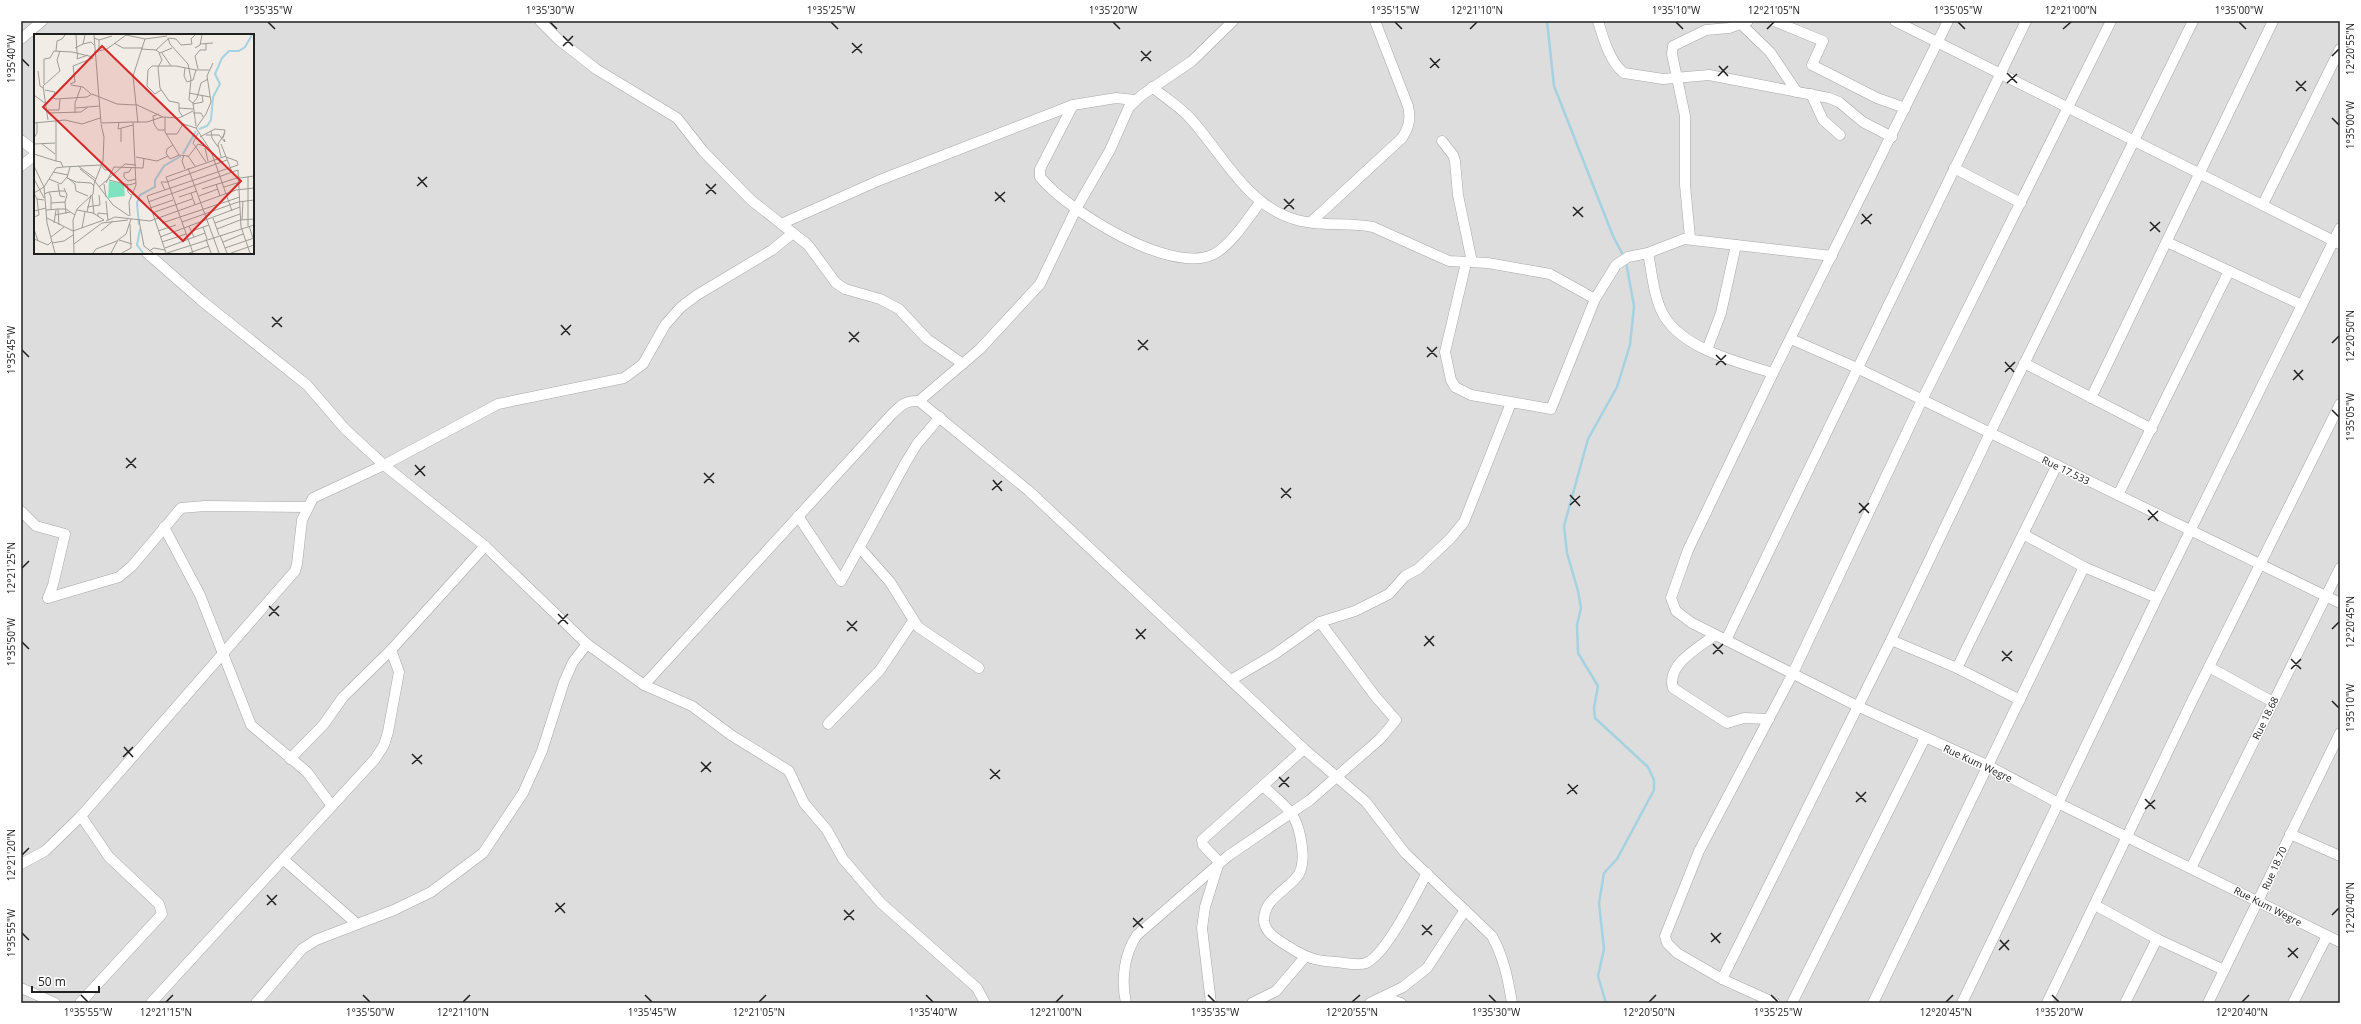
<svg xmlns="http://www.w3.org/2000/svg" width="2361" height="1024" font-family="'Open Sans',sans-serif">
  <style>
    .residential { fill: #dedddd; fill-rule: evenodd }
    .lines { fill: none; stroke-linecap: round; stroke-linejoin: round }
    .stream { stroke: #a4d2e0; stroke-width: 2.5 }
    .minor-casing { stroke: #a7a7a7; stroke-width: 11 }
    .minor { stroke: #fff; stroke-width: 10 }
    .ticks { fill: none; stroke: #202020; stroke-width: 1.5 }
    .labels { text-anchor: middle; stroke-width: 3; stroke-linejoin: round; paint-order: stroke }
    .street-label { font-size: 10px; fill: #202020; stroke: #fff }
    .inset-river { fill: none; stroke: #a4d2e0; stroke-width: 2 }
    .inset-road { fill: none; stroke: #9d9b97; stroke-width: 1 }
    .view { fill: #d62828; fill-opacity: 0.15; stroke: #d62828; stroke-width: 2 }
    .inset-edge { fill: none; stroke: #202020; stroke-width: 2 }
    .neatline { fill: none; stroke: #202020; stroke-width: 1.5 }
    .ticks-label { font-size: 10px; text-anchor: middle; fill: #202020 }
  </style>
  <rect width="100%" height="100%" fill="#f1ede6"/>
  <!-- residential -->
  <path class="residential" d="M21,21H2340V1003H21ZM35,35H253V253H35Z"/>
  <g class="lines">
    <!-- stream -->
    <g class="stream">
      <path d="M1547,21L1554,86L1613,236L1624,257"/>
      <path d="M1606,1003L1598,976L1604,949L1599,903L1604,873L1617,859L1654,790V780L1648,767L1595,718L1594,708L1598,686L1578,653L1577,625L1581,608L1578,591L1567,553L1564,526L1588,439L1617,387L1630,345L1634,306L1626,262"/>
    </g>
    <!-- minor casing -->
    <g class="minor-casing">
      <g id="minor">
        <path d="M540,21L559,40L596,69L677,118L703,151L751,200L808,245L836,283L845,289L880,299L899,309L927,339L963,364"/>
        <path d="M1598,21C1603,38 1610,62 1624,73L1663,79L1709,75L1829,98L1839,102L1863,122L1892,137"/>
        <path d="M1774,21L1823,41L1812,65L1877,98L1905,108"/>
        <path d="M1895,21L2340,244"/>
        <path d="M1948,21L1773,373L1688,550L1671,598L1676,611L1692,623L1857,706L1987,765L2060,804L2340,942"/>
        <path d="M1741,24L1770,52L1797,92"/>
        <path d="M21,39L42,21"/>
        <path d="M1152,87C1164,97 1179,106 1190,118C1222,153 1247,207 1297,220C1321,227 1348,222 1373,227L1449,261L1488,263L1550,274L1595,299L1616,265L1628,257L1648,253L1684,239L1832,256"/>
        <path d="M1811,94L1823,120L1840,135"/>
        <path d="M1073,105L1040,169V177C1067,210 1168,274 1212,255C1230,247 1249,217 1261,201"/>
        <path d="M21,140L35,151"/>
        <path d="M1442,141L1453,155L1455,161L1458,195L1472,262"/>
        <path d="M21,166L35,155"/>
        <path d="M1954,168L2021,203"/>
        <path d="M2263,204L2340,49"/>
        <path d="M1311,222L1402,138C1409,127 1411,119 1408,106L1375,21"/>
        <path d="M781,224L880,180L1073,105L1116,98L1135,100"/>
        <path d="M1690,238L1685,185V116L1672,54L1673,46L1706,30L1729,28L1748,21"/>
        <path d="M2167,242L2302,305"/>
        <path d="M147,253L202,301L307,385L345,429L384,465L485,546L587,644L644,685L891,415C900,406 905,400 919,401L1029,491L1304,749L1366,802L1405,853L1492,936C1504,958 1508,979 1512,1003"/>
        <path d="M1648,253C1652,272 1653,293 1661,310C1678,348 1737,362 1773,373"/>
        <path d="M1466,263L1445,352L1451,380L1455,387L1471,395L1551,409L1595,299"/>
        <path d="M1791,339L1857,368L2340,603"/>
        <path d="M1707,350L1721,313L1736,245"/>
        <path d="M2024,363L2152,429"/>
        <path d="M2091,398L2273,21"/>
        <path d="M919,401L980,349L1040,284L1076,209L1110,150L1129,107L1142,95L1192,61L1233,21"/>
        <path d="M2118,495L2229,271"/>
        <path d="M21,511L36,526L65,534L53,585L48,598"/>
        <path d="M798,516L841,581L906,462L917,444L940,417"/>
        <path d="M164,527L200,595L251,725L307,772L332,806"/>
        <path d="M2023,534L2084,567L2157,598"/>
        <path d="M860,548L890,582L918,627L979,668"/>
        <path d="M48,598L119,577L132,566L181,508L205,506L307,507"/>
        <path d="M1715,635C1700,647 1666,664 1673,688L1727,723L1744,718L1769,719"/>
        <path d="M1726,640L2026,21"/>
        <path d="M1891,640L1957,668L2020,700"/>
        <path d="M2209,667L2273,702"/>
        <path d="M1957,668L2057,465"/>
        <path d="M1231,680L1275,654L1320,622L1355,611L1389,594L1405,576L1418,569L1450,539L1464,522L1511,403"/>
        <path d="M644,685L692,706L731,735L789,771L804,803L827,830L843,859L881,903L977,988L985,1003"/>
        <path d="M828,724L880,670L913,621"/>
        <path d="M290,759L324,724L343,697L391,650"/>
        <path d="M1263,786C1287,808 1298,812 1302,847C1303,855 1303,866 1299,874C1289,890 1263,898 1264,921C1265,935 1284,943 1294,950C1308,959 1320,961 1336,962C1346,963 1358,966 1366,963C1386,955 1416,893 1427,873"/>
        <path d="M2290,834L2340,856"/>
        <path d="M283,859L357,924"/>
        <path d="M21,864L45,851L81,816L295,571L297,564L302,520L313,498L384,465L498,404L624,378L643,364L665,325L681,307L697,295L772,250L793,233"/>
        <path d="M2191,868L2340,568"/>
        <path d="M2095,905L2157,939L2224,970"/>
        <path d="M1722,979L1891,640L1990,433L2193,21"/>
        <path d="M21,988L55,1003"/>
        <path d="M1383,997L1401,1003"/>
        <path d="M80,1003L162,914L159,904L109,857L81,816"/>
        <path d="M151,1003L375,759L384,745L388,732L399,672L391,650L485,546"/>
        <path d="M256,1003L302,949L316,940L394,910L431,892L483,853L523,793L542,751L564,682L573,662L587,644"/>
        <path d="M1126,1003C1121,980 1124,954 1137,935L1228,856L1310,800L1380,739L1396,720L1375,696L1320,622"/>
        <path d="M1211,1003L1202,928L1205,907L1219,862L1203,845L1202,840L1304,749"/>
        <path d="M1252,1003L1276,991L1305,957"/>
        <path d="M1370,1003L1403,987L1427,968L1465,910"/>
        <path d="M1775,1003L1722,979L1677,953L1667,943L1665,936L1699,851L1793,673L1922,400L2111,21"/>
        <path d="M1792,1003L1925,738"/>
        <path d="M1873,1003L2084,567"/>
        <path d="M1962,1003L2157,598L2340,228"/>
        <path d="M2047,1003L2193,699L2340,404"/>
        <path d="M2125,1003L2157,939"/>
        <path d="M2208,1003L2340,733"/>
        <path d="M2293,1003L2327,936"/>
      </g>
    </g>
    <!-- minor -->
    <use href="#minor" class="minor"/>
  </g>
  <!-- ticks -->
  <path class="ticks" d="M268,22L275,29M550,22L557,29M831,22L838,29M1113,22L1120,29M1395,22L1402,29M1676,22L1683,29M1958,22L1965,29M2239,22L2246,29M1470,29L1477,22M1767,29L1774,22M2063,29L2071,22M563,36L573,46M852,43L862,53M563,46L573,36M1141,51L1151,61M852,53L862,44M2332,56L2339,49M1430,58L1439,68M22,59L29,66M1141,61L1151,51M1719,66L1728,76M1430,68L1440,59M2007,73L2017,83M1718,76L1728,66M2296,81L2306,91M2007,83L2017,74M2296,91L2306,81M2332,118L2339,125M418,177L427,187M706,184L716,194M417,186L427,177M995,192L1005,202M706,194L716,184M1284,199L1294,209M995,201L1005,192M1573,207L1583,217M1284,209L1294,199M1862,214L1871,224M1573,216L1583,207M2150,222L2160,232M1861,224L1872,214M2150,231L2160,222M272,317L282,327M561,325L570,335M272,327L282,317M849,332L859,342M561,335L571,325M1138,340L1148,350M849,342L859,332M2332,343L2339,336M1427,347L1437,357M22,350L29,357M1138,350L1148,340M1716,355L1726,365M1427,357L1437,347M2005,362L2014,372M1716,365L1726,355M2294,370L2303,380M2005,372L2015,362M2293,380L2303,370M2332,410L2339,417M126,458L136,468M415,465L425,476M126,468L136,458M704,473L714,483M415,475L425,466M993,480L1002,491M704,483L714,473M1281,488L1291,498M992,490L1002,481M1570,495L1580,506M1281,498L1291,488M1859,503L1869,513M1570,505L1580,496M2148,510L2158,521M1859,513L1869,503M2148,520L2158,511M22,568L29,561M269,606L279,616M558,614L568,624M269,616L279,606M847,621L857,631M558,624L568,614M1136,629L1145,639M2332,629L2339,622M847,631L857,621M1425,636L1434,646M1136,639L1146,629M22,642L29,649M1713,644L1723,654M1424,646L1434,636M2002,651L2012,661M1713,654L1723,644M2291,659L2301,669M2002,661L2012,651M2291,669L2301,659M2332,701L2339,708M124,747L133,757M412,754L422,764M123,757L133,747M701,762L711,772M412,764L422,755M990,769L1000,779M701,772L711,762M1279,777L1289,787M990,779L1000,770M1568,784L1577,794M1279,787L1289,777M1856,792L1866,802M1567,794L1578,785M2145,799L2155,809M1856,802L1866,792M2145,809L2155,800M22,855L29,848M267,895L276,905M556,903L565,913M267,905L277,895M844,910L854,920M555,912L565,903M2332,915L2339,908M1133,918L1143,928M844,920L854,910M1422,925L1432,935M1133,927L1143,918M22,933L29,940M1711,933L1720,943M1422,935L1432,925M2000,940L2009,950M1711,942L1721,933M2288,948L2298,958M1999,950L2009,940M2288,957L2298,948M81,995L88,1002M363,995L370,1002M645,995L652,1002M926,995L933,1002M1208,995L1215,1002M1489,995L1496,1002M1771,995L1778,1002M2052,995L2059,1002M166,1002L173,995M463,1002L470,995M759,1002L766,995M1056,1002L1063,995M1352,1002L1360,995M1649,1002L1656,995M1946,1002L1953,995M2242,1002L2249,995"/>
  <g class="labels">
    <!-- street labels -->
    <g class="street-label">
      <text transform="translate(2066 470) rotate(26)" y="4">Rue 17.533</text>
      <text transform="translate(2265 718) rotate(-64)" y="4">Rue 18.68</text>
      <text transform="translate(1978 763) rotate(25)" y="4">Rue Kum Wegre</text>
      <text transform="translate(2274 868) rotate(-66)" y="4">Rue 18.70</text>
      <text transform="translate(2268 906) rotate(27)" y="4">Rue Kum Wegre</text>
    </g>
  </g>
  <!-- overview -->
  <g transform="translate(34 34)">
    <rect width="220" height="220" fill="#f1ede6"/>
    <path d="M75,147L90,150L91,162L74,164Z" fill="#80e3bf"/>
    <path class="inset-river" d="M165,95L173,92L177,86L179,63L186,50L181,40L188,24L195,17H205L211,13L218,1M149,120L162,97M105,191L103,169L106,161L121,153V146L130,132L147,122M106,195L103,211L109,219"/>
    <path class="inset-road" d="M42,1L43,19M60,1L67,89L99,88L102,151L95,168L96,182M92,1L111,5L133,2M60,4L65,6V15M134,4L136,10L154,30L157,45L155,66L159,69M65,6L78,2M80,9L89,14H108M49,10L57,8L60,11M166,10L179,9M41,14L49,10L51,1M161,14L166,11L168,1M107,15L122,16M122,16L135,4L142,5L147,11L158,10L157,5L161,1M122,16L126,19L138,14M22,17L23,7L28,5L31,1M60,18L73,15L92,1M44,19L43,25L54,21M125,19L128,26L124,33L126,54L135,67L145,69V77L149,83M128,19L137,32M151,34L150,42L153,48L159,46L162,36M164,35L161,22L166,16H172V10M4,37L6,52L9,54M10,50V25L16,24L20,17L38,18L59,23M36,50L41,48L39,32L59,24M37,51L49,53L57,60M11,56L21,58L19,64L22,65L53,63L58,60L83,70L101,71M127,56L121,60L113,52L114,36L118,32H142L162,36H175M155,59L176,63M0,61L12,70M101,70L129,83M159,70L169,68L168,61M42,74L54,73M145,74L159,75M14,76H25L26,65M14,79L47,78L54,73L65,72M41,79V69L47,53M159,79H167L169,83M125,80L119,82L120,90L124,96H131M131,83V98L145,121L154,122L161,132M14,86L9,52L26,37L23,26L26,17M85,88L84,95L99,91M99,88H113L128,83L145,84L159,77M0,89L31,86L48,90L66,84M104,89L99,42L111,5M149,90L162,94L177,117L198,177M162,92L159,69L163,64L167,49L174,45M87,94V108M162,94L172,80L177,68L173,42L179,29M164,99L159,109L172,128M132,100H143L149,90M172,101H185L191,108L190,105M166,103L177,97M0,104L3,99V88M0,110L21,109M8,110L21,120M187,110L198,138M139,111L133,115L132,119L136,125L145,121M184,113L178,104L177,97L181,95L191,96L189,104M171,114L174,127M0,120L22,127V86M150,121L148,127L151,135M102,123L123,127L134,122M154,123L164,110L173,113M187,123L184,110L191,99M22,127L27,128L29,133L67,131L71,136H77M0,132L10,153L13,189L21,219M44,132L62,145M36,133L33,144L42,148L57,149L60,152M98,133L95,138L90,139V143L94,147L102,145M154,134L185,219M46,135L60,146L79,171L95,182M19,138L34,141M34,144L41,150L42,157L54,162M206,144L220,142M0,145L10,164M15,145L27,150L33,143M75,146L95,151L102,149M133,148L193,126M72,149L80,133L109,134L110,124M24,150L25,157H31M70,150L72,163M93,150L94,158L97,161M182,150L186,162M65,153L91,130L102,131M190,153L206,148M30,154L33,161L31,168M168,155L206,143M131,156L127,148H133M15,158L25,157L26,162L31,163M0,159L10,153L22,134L29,133M0,159L3,165L10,166M157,159L161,171M10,160L15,158L17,163V175M58,161L60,180M165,162L184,155M145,163L163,157M72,167L74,186M114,168L204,136L207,193L216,219M17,169L31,168L32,180M53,173L66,171L65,161M116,174L139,166M24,175H32L41,181M12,176L24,175L25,191M43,176L59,179L70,186M0,177L12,174M53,178L57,161M118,179L158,165M21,181L36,178M64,182V179L73,180M0,183L5,181L3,165M13,184L39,197L70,186M179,184L185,201M105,186L110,212L119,219M208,186L209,167M72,187L81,183L116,187L202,156L220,154M148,188L204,168L220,166M20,189L22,176M128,189L206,163M181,189L206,180M155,192L160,203M214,192V143M215,192L219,204M169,193L173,205M48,194L51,178M0,195L4,207M183,195L206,186L220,185M67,197L79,187M124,197L142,191M158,197L175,191M186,201L193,219M17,203L30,193M126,203L206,173M0,205L14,211L18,207M172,205L177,219M85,206L98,210M128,208L152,200M189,208L209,200M18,209L30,207L39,201M40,210L68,189L94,186M131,214L171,199M191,214L220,204M115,217L120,214L131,216M40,219L39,186L43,175L59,160L60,150L69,127L70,103L67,90M59,219L62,215L83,207M77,219L84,206L92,200L97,185M88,219L97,214L96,190M132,219L113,162L204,131L203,127L192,123M133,219L220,191M155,219L175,212M159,219L132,143L192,122M197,219L220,211"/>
    <path class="view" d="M68,12L207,147L149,207L9,73Z"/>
    <rect width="220" height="220" class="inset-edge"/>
  </g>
  <!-- border -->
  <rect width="2361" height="1024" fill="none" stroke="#ffffff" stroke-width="44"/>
  <!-- scale -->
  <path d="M32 986v6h67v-6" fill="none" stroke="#202020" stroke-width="2"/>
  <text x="38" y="986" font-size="12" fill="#202020" stroke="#ffffff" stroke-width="3" paint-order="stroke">50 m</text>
  <rect x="22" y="22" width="2317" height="980" class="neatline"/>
  <g class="ticks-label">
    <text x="268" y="14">1°35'35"W</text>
    <text x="550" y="14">1°35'30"W</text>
    <text x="831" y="14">1°35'25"W</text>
    <text x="1113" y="14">1°35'20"W</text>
    <text x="1395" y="14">1°35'15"W</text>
    <text x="1477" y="14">12°21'10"N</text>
    <text x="1676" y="14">1°35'10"W</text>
    <text x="1774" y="14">12°21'05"N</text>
    <text x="1958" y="14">1°35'05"W</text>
    <text x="2071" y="14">12°21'00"N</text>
    <text x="2239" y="14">1°35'00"W</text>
    <text transform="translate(2350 49) rotate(-90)" y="4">12°20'55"N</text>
    <text transform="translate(11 59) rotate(-90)" y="4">1°35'40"W</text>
    <text transform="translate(2350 125) rotate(-90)" y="4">1°35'00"W</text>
    <text transform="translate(2350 336) rotate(-90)" y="4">12°20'50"N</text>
    <text transform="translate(11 350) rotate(-90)" y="4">1°35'45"W</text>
    <text transform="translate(2350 417) rotate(-90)" y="4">1°35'05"W</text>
    <text transform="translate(11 568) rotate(-90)" y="4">12°21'25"N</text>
    <text transform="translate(2350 622) rotate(-90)" y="4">12°20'45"N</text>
    <text transform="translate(11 642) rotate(-90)" y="4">1°35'50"W</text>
    <text transform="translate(2350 708) rotate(-90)" y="4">1°35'10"W</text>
    <text transform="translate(11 855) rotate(-90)" y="4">12°21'20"N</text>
    <text transform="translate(2350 908) rotate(-90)" y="4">12°20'40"N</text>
    <text transform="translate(11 933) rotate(-90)" y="4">1°35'55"W</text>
    <text x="88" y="1016">1°35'55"W</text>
    <text x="166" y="1016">12°21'15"N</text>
    <text x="370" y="1016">1°35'50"W</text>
    <text x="463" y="1016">12°21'10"N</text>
    <text x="652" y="1016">1°35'45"W</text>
    <text x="759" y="1016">12°21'05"N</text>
    <text x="933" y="1016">1°35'40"W</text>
    <text x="1056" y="1016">12°21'00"N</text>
    <text x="1215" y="1016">1°35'35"W</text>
    <text x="1352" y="1016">12°20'55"N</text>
    <text x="1496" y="1016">1°35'30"W</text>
    <text x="1649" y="1016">12°20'50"N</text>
    <text x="1778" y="1016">1°35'25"W</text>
    <text x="1946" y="1016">12°20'45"N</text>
    <text x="2059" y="1016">1°35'20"W</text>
    <text x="2242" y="1016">12°20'40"N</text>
  </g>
</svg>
